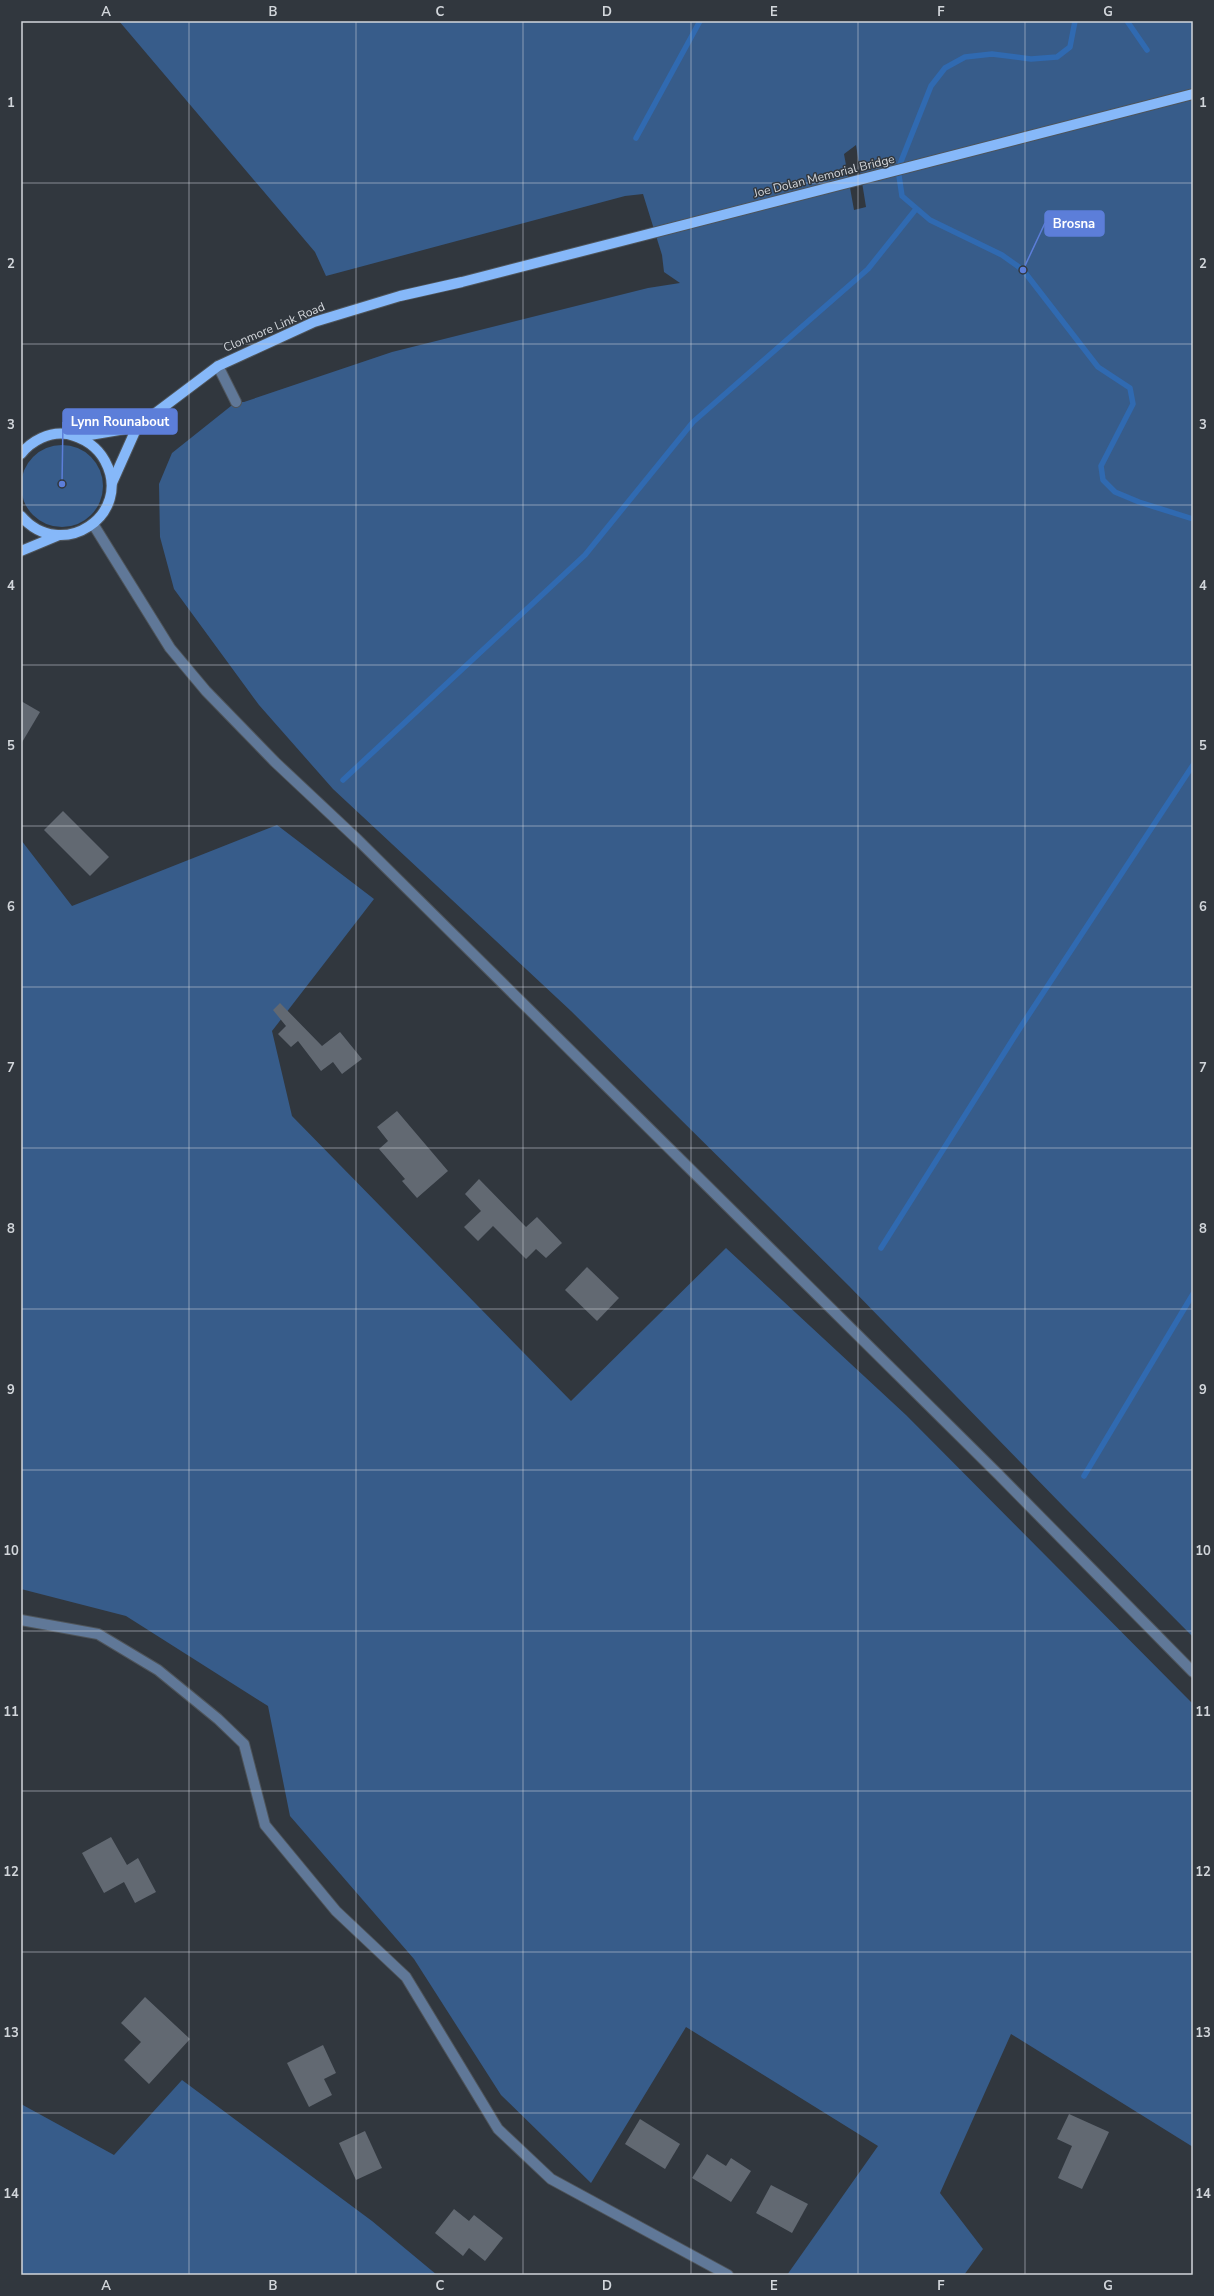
<svg xmlns="http://www.w3.org/2000/svg" width="1214" height="2296" font-family="'Nunito Sans',sans-serif">
  <style>
    .green { fill: #375c8a; fill-rule: evenodd }
    .lines { fill: none; stroke-linecap: round; stroke-linejoin: round }
    .stream { stroke: #306ab1; stroke-width: 5.5 }
    .building { fill: #626972 }
    .minor-casing { stroke: #4e545a; stroke-width: 12 }
    .major-casing { stroke: #4e545a; stroke-width: 12 }
    .minor { stroke: #607898; stroke-width: 10 }
    .major { stroke: #86b8f9; stroke-width: 10 }
    .grid { fill: none; stroke: #d2d6db; stroke-width: 1; stroke-opacity: 0.55 }
    .labels { text-anchor: middle; stroke-width: 3; stroke-linejoin: round; paint-order: stroke }
    .street-label { font-size: 12px; fill: #d2d6db; stroke: #31373e }
    .leader { fill: none; stroke: #5c7ed9; stroke-width: 1.5 }
    .callout-dot { fill: #5c7ed9; stroke: #31373e; stroke-width: 1.5 }
    .callout { fill: #5c7ed9; stroke: #5c7ed9; stroke-width: 1.5 }
    .callout-label { font-size: 13px; text-anchor: middle; font-weight: bold; fill: #fff }
    .neatline { fill: none; stroke: #d2d6db; stroke-width: 1.5 }
    .grid-label { font-size: 13px; text-anchor: middle; font-weight: bold; fill: #d2d6db }
  </style>
  <rect width="100%" height="100%" fill="#31373e"/>
  <!-- green -->
  <g class="green">
    <path d="M119,21H1193V50L1179,54L1193,50V1637L1065,1508L849,1286L571,1011L333,789L259,705L174,589L160,537L159,484L172,453L236,402H244L392,352L648,288L680,283L664,272L662,255L643,194L625,196L326,276L315,252ZM856,145L866,207L854,210L844,154Z"/>
    <circle cx="62" cy="486" r="41"/>
    <path d="M277,825L374,899L272,1031L292,1116L571,1401L726,1248L906,1415L1193,1704V2147L1011,2034L940,2193L983,2249L964,2275H787L878,2146L686,2027L591,2183L501,2095L414,1959L290,1816L268,1706L126,1616L21,1589V840L72,906Z"/>
    <path d="M182,2080L372,2221L437,2275H21V2104L114,2155Z"/>
  </g>
  <g class="lines">
    <!-- stream -->
    <g class="stream">
      <path d="M1075,21L1070,47L1057,57L1031,59L992,54L965,57L945,68L931,86L898,169L902,196L930,220L1002,255L1023,270L1098,367L1130,388L1133,404L1101,466L1103,480L1115,492L1139,502L1193,519"/>
      <path d="M1127,21L1147,50"/>
      <path d="M636,138L700,21"/>
      <path d="M343,780L585,555L693,422L868,269L916,209"/>
      <path d="M881,1248L1020,1028L1193,765"/>
      <path d="M1084,1476L1193,1294"/>
    </g>
  </g>
  <!-- building -->
  <g class="building">
    <path d="M21,701L40,712L21,744Z"/>
    <path d="M63,811L109,857L90,876L44,830Z"/>
    <path d="M280,1003L322,1046L340,1032L362,1059L342,1074L333,1062L321,1071L298,1041L291,1047L278,1034L286,1026L273,1010Z"/>
    <path d="M397,1111L448,1171L417,1198L402,1181L405,1179L379,1149L388,1141L377,1127Z"/>
    <path d="M479,1179L526,1227L537,1217L562,1243L546,1258L536,1249L526,1259L493,1226L478,1241L464,1227L481,1211L465,1194Z"/>
    <path d="M587,1267L619,1298L597,1321L565,1290Z"/>
    <path d="M111,1837L127,1865L138,1858L156,1892L135,1903L124,1882L104,1893L82,1853Z"/>
    <path d="M145,1997L190,2039L149,2084L124,2060L141,2042L121,2023Z"/>
    <path d="M323,2045L336,2073L324,2079L332,2095L309,2107L287,2063Z"/>
    <path d="M1069,2114L1109,2132L1082,2189L1058,2178L1072,2146L1057,2139Z"/>
    <path d="M640,2119L680,2144L665,2169L625,2144Z"/>
    <path d="M365,2131L382,2168L356,2180L339,2143Z"/>
    <path d="M707,2154L726,2166L731,2158L751,2171L731,2202L692,2178Z"/>
    <path d="M771,2185L808,2204L792,2233L756,2213Z"/>
    <path d="M454,2209L469,2221L474,2215L503,2238L485,2261L469,2248L463,2256L435,2233Z"/>
  </g>
  <g class="lines">
    <!-- minor casing -->
    <g class="minor-casing">
      <g id="minor">
        <path d="M218,366L236,402"/>
        <path d="M93,524L170,648L206,691L275,762L357,839L999,1475L1193,1672"/>
        <path d="M21,1620L98,1634L158,1670L218,1719L244,1744L265,1825L336,1911L406,1977L498,2129L551,2179L728,2275"/>
      </g>
    </g>
    <!-- major casing -->
    <g class="major-casing">
      <g id="major">
        <path d="M78,437L137,427L218,366L314,322L400,296L462,282L1193,94"/>
        <path d="M21,454C31,441 50,431 67,434C84,438 97,446 105,461C134,515 61,563 21,516"/>
        <path d="M112,483L137,427"/>
        <path d="M21,551L57,536"/>
      </g>
    </g>
    <!-- minor -->
    <use href="#minor" class="minor"/>
    <!-- major -->
    <use href="#major" class="major"/>
  </g>
  <!-- grid -->
  <path class="grid" d="M189,21V2275M356,21V2275M523,21V2275M691,21V2275M858,21V2275M1025,21V2275M21,183H1193M21,344H1193M21,505H1193M21,665H1193M21,826H1193M21,987H1193M21,1148H1193M21,1309H1193M21,1470H1193M21,1631H1193M21,1791H1193M21,1952H1193M21,2113H1193"/>
  <g class="labels">
    <!-- street labels -->
    <g class="street-label">
      <text transform="translate(824 176) rotate(-14)" y="4">Joe Dolan Memorial Bridge</text>
      <text transform="translate(274 327) rotate(-23)" y="4">Clonmore Link Road</text>
    </g>
  </g>
  <!-- callouts -->
  <path class="leader" d="M1023 270L1045 223M62 484L63 422"/>
  <g class="callout-dot">
    <circle cx="1023" cy="270" r="4"/>
    <circle cx="62" cy="484" r="4"/>
  </g>
  <g class="callout">
    <rect x="1045" y="211" width="59" height="25" rx="4"/>
    <rect x="63" y="409" width="114" height="25" rx="4"/>
  </g>
  <g class="callout-label">
    <text x="1074" y="228">Brosna</text>
    <text x="120" y="426">Lynn Rounabout</text>
  </g>
  <!-- border -->
  <rect width="1214" height="2296" fill="none" stroke="#31373e" stroke-width="44"/>
  <rect x="22" y="22" width="1170" height="2252" class="neatline"/>
  <g class="grid-label">
    <text x="106" y="16">A</text>
    <text x="273" y="16">B</text>
    <text x="440" y="16">C</text>
    <text x="607" y="16">D</text>
    <text x="774" y="16">E</text>
    <text x="941" y="16">F</text>
    <text x="1108" y="16">G</text>
    <text x="11" y="107">1</text>
    <text x="1203" y="107">1</text>
    <text x="11" y="268">2</text>
    <text x="1203" y="268">2</text>
    <text x="11" y="429">3</text>
    <text x="1203" y="429">3</text>
    <text x="11" y="590">4</text>
    <text x="1203" y="590">4</text>
    <text x="11" y="750">5</text>
    <text x="1203" y="750">5</text>
    <text x="11" y="911">6</text>
    <text x="1203" y="911">6</text>
    <text x="11" y="1072">7</text>
    <text x="1203" y="1072">7</text>
    <text x="11" y="1233">8</text>
    <text x="1203" y="1233">8</text>
    <text x="11" y="1394">9</text>
    <text x="1203" y="1394">9</text>
    <text x="11" y="1555">10</text>
    <text x="1203" y="1555">10</text>
    <text x="11" y="1716">11</text>
    <text x="1203" y="1716">11</text>
    <text x="11" y="1876">12</text>
    <text x="1203" y="1876">12</text>
    <text x="11" y="2037">13</text>
    <text x="1203" y="2037">13</text>
    <text x="11" y="2198">14</text>
    <text x="1203" y="2198">14</text>
    <text x="106" y="2290">A</text>
    <text x="273" y="2290">B</text>
    <text x="440" y="2290">C</text>
    <text x="607" y="2290">D</text>
    <text x="774" y="2290">E</text>
    <text x="941" y="2290">F</text>
    <text x="1108" y="2290">G</text>
  </g>
</svg>
